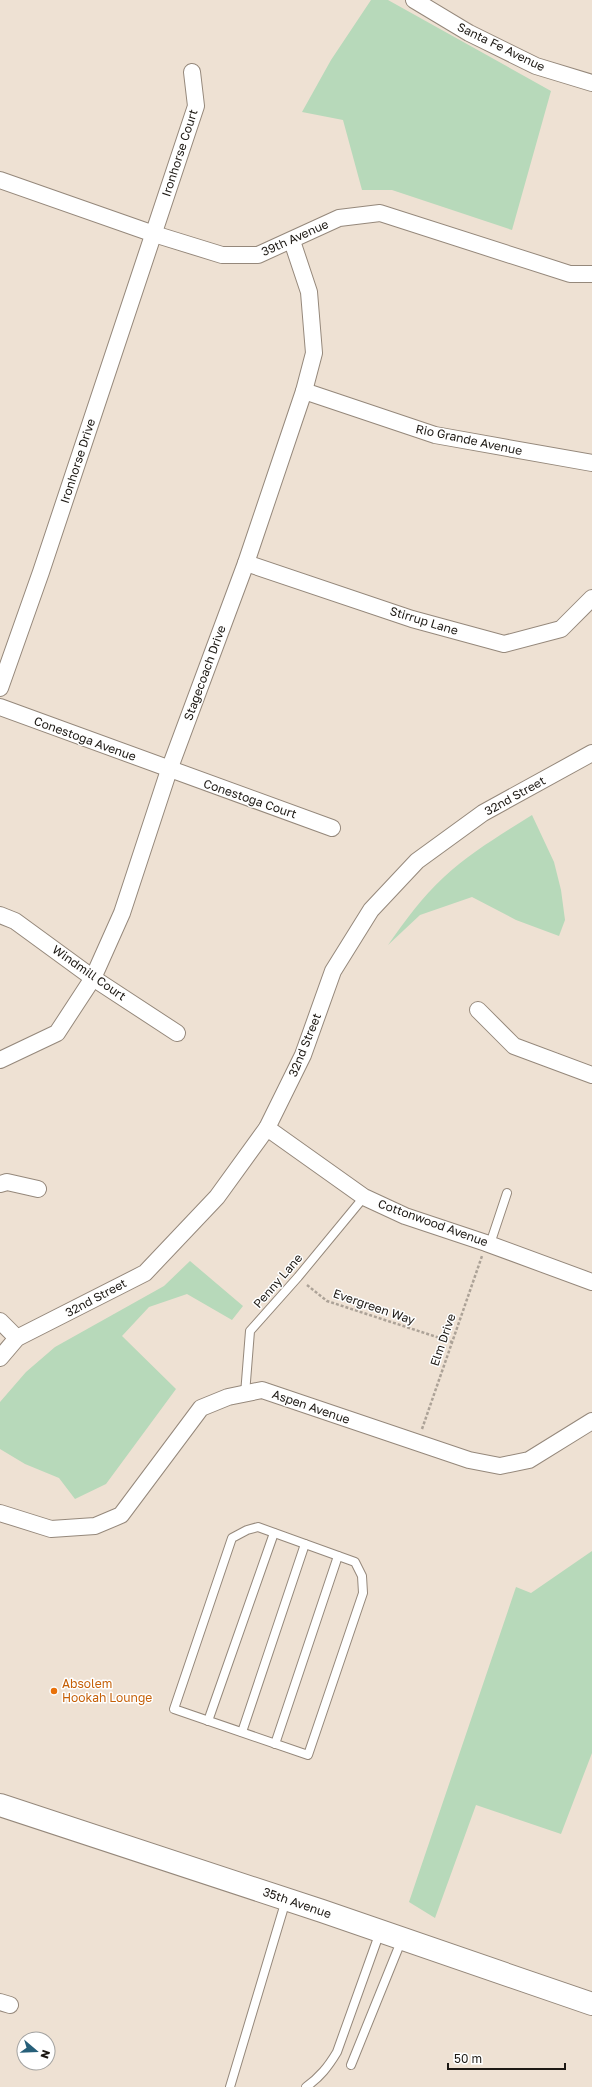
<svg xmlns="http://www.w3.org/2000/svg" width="592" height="2087" font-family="'Golos Text',sans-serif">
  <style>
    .green { fill: #b7d9ba }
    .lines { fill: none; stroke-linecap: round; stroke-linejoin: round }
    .lane-casing { stroke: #95887b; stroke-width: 10 }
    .street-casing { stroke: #95887b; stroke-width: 18 }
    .secondary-casing { stroke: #95887b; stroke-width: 24 }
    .path { stroke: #aca297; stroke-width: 2.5; stroke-dasharray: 3 2; stroke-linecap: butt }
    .lane { stroke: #fff; stroke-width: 8 }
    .street { stroke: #fff; stroke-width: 16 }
    .secondary { stroke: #fff; stroke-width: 22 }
    .food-dot { fill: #e8710a; stroke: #fff; stroke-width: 1.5 }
    .labels { text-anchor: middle; stroke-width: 3; stroke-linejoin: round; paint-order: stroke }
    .street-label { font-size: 12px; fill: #1c1813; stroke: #fff }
    .food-label { font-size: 12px; fill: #c56008; stroke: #fff; text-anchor: start }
  </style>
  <rect width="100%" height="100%" fill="#eee1d3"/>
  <!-- green -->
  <g class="green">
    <path d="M371,0H388L551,91L512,230L392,190H362L343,120L302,112L331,60Z"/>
    <path d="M532,815L554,862L561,890L565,920L559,936L516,920L472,897L420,915L388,945C405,921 422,897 444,877C470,853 502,834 532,815Z"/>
    <path d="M190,1261L243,1306L232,1320L187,1294L149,1307L122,1336L176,1389L106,1484L75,1499L59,1478L25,1464L0,1449V1402L26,1372L55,1347L164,1286Z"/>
    <path d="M592,1551V1753L561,1834L476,1805L435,1918L409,1902L516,1587L531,1593Z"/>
  </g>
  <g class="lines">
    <!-- lane casing -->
    <g class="lane-casing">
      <g id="lane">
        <path d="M490,1244L507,1193"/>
        <path d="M245,1394L250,1331L298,1277L364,1197"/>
        <path d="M258,1527L355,1562L362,1576L363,1593L308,1755L174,1709L232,1538L247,1530Z"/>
        <path d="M208,1721L274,1533"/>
        <path d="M242,1732L305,1544"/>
        <path d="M275,1744L338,1556"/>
        <path d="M351,2065L402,1939"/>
        <path d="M230,2087L286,1900"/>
        <path d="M306,2087C320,2077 328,2067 337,2052L380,1932"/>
      </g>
    </g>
    <!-- street casing -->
    <g class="street-casing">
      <g id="street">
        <path d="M414,0L469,33L536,66L592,83"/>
        <path d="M0,180L154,234L222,255H258L339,218L380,213L570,274H592"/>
        <path d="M304,391L435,435L592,463"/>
        <path d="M246,563L412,619L504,644L561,629L592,598"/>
        <path d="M0,688L41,572L196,106L192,72"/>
        <path d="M0,707L332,828"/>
        <path d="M0,915L15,921L93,978L177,1033"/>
        <path d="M478,1010L514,1046L592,1075"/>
        <path d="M0,1060L57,1033L93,978L122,913L169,770L246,563L304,391L314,353L309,292L292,241"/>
        <path d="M267,1128L364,1197L405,1216L486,1243L592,1282"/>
        <path d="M0,1184L7,1182L38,1189"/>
        <path d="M0,1321L17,1338"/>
        <path d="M0,1358L17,1338L145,1273L217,1197L267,1128L303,1055L333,971L371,910L417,861L483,813L592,753"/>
        <path d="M0,1513L51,1529L95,1526L121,1515L201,1408L228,1397L262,1390L469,1460L500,1466L529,1460L592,1421"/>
        <path d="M0,2002L10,2005"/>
      </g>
    </g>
    <!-- secondary casing -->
    <g class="secondary-casing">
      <path id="secondary" d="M0,1805L322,1911L592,2004"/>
    </g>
    <!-- path -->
    <g class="path">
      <path d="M307,1285L327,1301L452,1342"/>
      <path d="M422,1429L482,1256"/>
    </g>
    <!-- lane -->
    <use href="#lane" class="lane"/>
    <!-- street -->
    <use href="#street" class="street"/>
    <!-- secondary -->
    <use href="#secondary" class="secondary"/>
  </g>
  <!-- markers -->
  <circle class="food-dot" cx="54" cy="1691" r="4"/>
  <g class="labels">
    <!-- street labels -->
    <g class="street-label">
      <text transform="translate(501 47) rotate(26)" y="4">Santa Fe Avenue</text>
      <text transform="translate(180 153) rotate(-72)" y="4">Ironhorse Court</text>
      <text transform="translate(295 238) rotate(-24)" y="4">39th Avenue</text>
      <text transform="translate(469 440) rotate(12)" y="4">Rio Grande Avenue</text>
      <text transform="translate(78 461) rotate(-72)" y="4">Ironhorse Drive</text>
      <text transform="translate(424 621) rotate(17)" y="4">Stirrup Lane</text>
      <text transform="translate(205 673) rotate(-70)" y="4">Stagecoach Drive</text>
      <text transform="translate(85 739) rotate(20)" y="4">Conestoga Avenue</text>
      <text transform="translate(515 796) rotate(-29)" y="4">32nd Street</text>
      <text transform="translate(250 799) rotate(19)" y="4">Conestoga Court</text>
      <text transform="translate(89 973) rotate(35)" y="4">Windmill Court</text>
      <text transform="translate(305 1045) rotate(-68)" y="4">32nd Street</text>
      <text transform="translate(433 1223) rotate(20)" y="4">Cottonwood Avenue</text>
      <text transform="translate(278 1281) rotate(-49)" y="4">Penny Lane</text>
      <text transform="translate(96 1298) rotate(-28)" y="4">32nd Street</text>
      <text transform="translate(374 1307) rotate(19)" y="4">Evergreen Way</text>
      <text transform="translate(443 1340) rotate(-71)" y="4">Elm Drive</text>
      <text transform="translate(311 1407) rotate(19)" y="4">Aspen Avenue</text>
      <text transform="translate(297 1903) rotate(19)" y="4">35th Avenue</text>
    </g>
    <!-- food labels -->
    <g class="food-label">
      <text x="62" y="1688">Absolem<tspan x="62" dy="14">Hookah Lounge</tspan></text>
    </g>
  </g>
  <!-- north arrow -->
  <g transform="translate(36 2051) rotate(109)"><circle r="19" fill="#ffffff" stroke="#a4a3a1"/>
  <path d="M0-3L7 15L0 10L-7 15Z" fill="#265f79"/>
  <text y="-6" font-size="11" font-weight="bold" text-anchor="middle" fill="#1c1813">N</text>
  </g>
  <!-- scale -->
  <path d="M448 2063v6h117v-6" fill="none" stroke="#1c1813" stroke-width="2"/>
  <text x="454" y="2063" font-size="12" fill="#1c1813" stroke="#ffffff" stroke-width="3" paint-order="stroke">50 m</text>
</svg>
